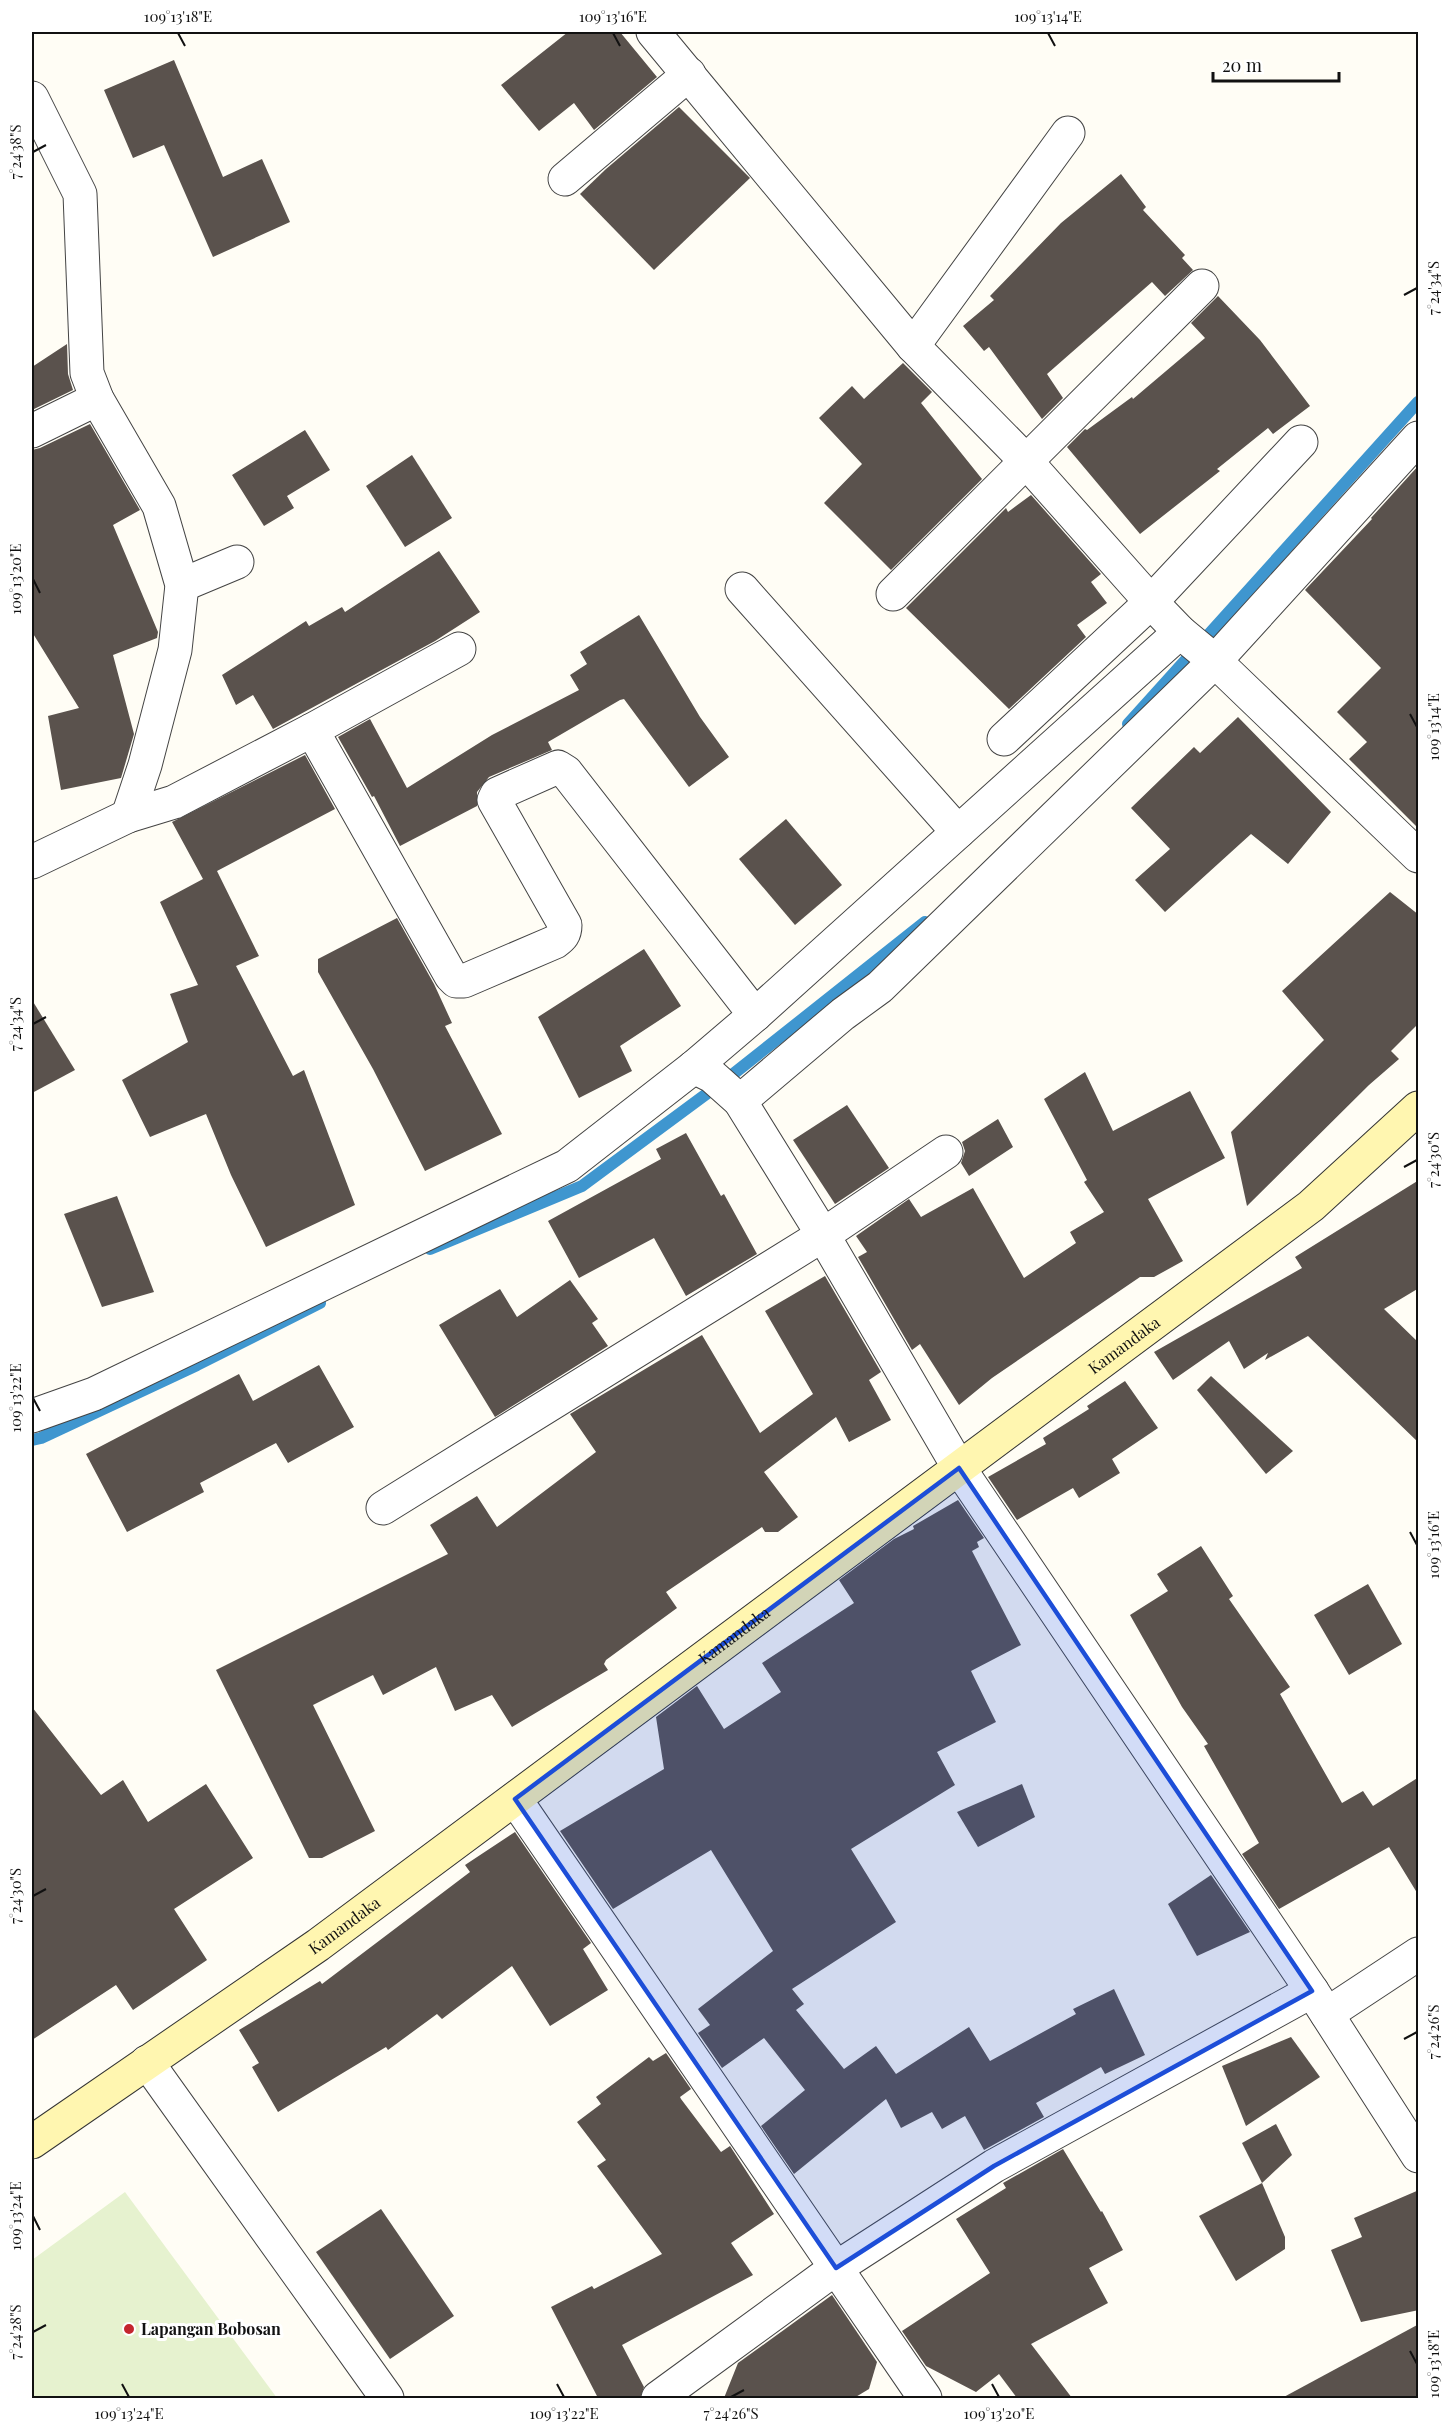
<svg xmlns="http://www.w3.org/2000/svg" width="1450" height="2430" font-family="'Playfair Display',serif">
  <style>
    .pitch { fill: #e6f2cf }
    .lines { fill: none; stroke-linecap: round; stroke-linejoin: round }
    .stream { stroke: #3f96cf; stroke-width: 12 }
    .building { fill: #5a524d }
    .street-casing { stroke: #444; stroke-width: 35 }
    .secondary-casing { stroke: #333; stroke-width: 35 }
    .street { stroke: #fff; stroke-width: 33 }
    .secondary { stroke: #fff6b0; stroke-width: 33 }
    .marked { fill: #1d4ed8; fill-opacity: 0.2; stroke: #1d4ed8; stroke-width: 4.5; stroke-linejoin: round }
    .ticks { fill: none; stroke: #111; stroke-width: 2 }
    .poi-dot { fill: #c4262e; stroke: #fff; stroke-width: 2 }
    .labels { text-anchor: middle; stroke-width: 6; stroke-linejoin: round; paint-order: stroke }
    .street-label { font-size: 16px; fill: #111; stroke: #fff }
    .poi-label { font-size: 16px; font-weight: bold; fill: #111; stroke: #fff; text-anchor: start }
    .neatline { fill: none; stroke: #111; stroke-width: 2 }
    .ticks-label { font-size: 15px; text-anchor: middle; fill: #111 }
  </style>
  <rect width="100%" height="100%" fill="#fffdf5"/>
  <!-- pitch -->
  <path class="pitch" d="M125,2192L277,2398H32V2260Z"/>
  <g class="lines">
    <!-- stream -->
    <g class="stream">
      <path d="M1128,724L1418,402"/>
      <path d="M430,1249L582,1186L732,1075L925,922"/>
      <path d="M32,1440L41,1438L197,1365L320,1303"/>
    </g>
  </g>
  <!-- building -->
  <g class="building">
    <path d="M568,32H620L657,77L594,130L574,103L539,131L501,85Z"/>
    <path d="M174,60L223,177L262,159L290,222L213,257L164,145L133,158L104,90Z"/>
    <path d="M679,107L750,178L654,270L580,194L606,169Z"/>
    <path d="M1121,174L1146,207L1143,210L1185,255L1182,258L1193,270L1165,296L1152,282L1047,374L1063,398L1042,419L989,347L984,351L963,326L994,300L990,296L1061,223Z"/>
    <path d="M1218,296L1260,340L1310,406L1273,434L1268,428L1217,469L1220,471L1140,534L1067,447L1085,429L1087,430L1132,397L1133,399L1205,338L1191,323Z"/>
    <path d="M67,344L68,374L73,390L32,410V367Z"/>
    <path d="M903,363L932,392L921,403L982,479L891,570L824,503L862,464L819,418L852,386L864,399Z"/>
    <path d="M90,424L140,510L113,525L158,632L157,638L113,655L134,734L121,778L61,790L48,716L79,708L32,632V450L40,448Z"/>
    <path d="M305,430L330,470L287,496L294,508L264,526L232,475Z"/>
    <path d="M412,455L452,518L405,547L366,486Z"/>
    <path d="M1419,465V829L1349,759L1367,742L1337,712L1381,668L1305,590L1372,519L1371,518Z"/>
    <path d="M1031,495L1101,574L1091,582L1107,603L1077,625L1086,637L1009,709L906,608L1006,508L1008,512Z"/>
    <path d="M439,551L480,612L435,641L273,729L253,695L236,705L222,675L306,621L309,626L342,607L345,612Z"/>
    <path d="M639,615L700,717L729,757L689,787L624,699L620,700L548,742L552,750L489,777L477,792V806L400,846L374,796L372,797L338,737L370,719L407,788L492,735L579,690L570,675L587,664L580,652Z"/>
    <path d="M1238,717L1331,812L1288,864L1251,834L1165,912L1135,880L1170,849L1131,808L1194,747L1200,753Z"/>
    <path d="M305,755L335,809L217,871L259,956L236,966L293,1076L304,1070L355,1205L266,1247L231,1175L206,1114L150,1137L122,1080L188,1042L170,994L198,985L160,902L203,879L172,822Z"/>
    <path d="M786,819L842,885L795,925L739,859Z"/>
    <path d="M1390,892L1419,915V1023L1391,1051L1399,1059L1369,1085L1247,1206L1231,1132L1324,1040L1282,991Z"/>
    <path d="M397,918L434,984L452,1023L445,1026L502,1134L425,1171L373,1069L318,972V959Z"/>
    <path d="M644,949L681,1006L620,1046L632,1071L579,1098L538,1017Z"/>
    <path d="M32,1000L75,1070L32,1093Z"/>
    <path d="M1085,1072L1113,1131L1190,1091L1225,1158L1148,1199L1183,1261L1154,1277H1140L992,1378L959,1405L920,1344L912,1350L858,1257L867,1252L856,1236L909,1199L921,1217L973,1188L1024,1278L1076,1243L1070,1232L1104,1212L1084,1182L1087,1180L1044,1099Z"/>
    <path d="M847,1105L889,1168L835,1204L793,1140Z"/>
    <path d="M998,1119L1013,1147L969,1176L961,1163L965,1151L962,1142Z"/>
    <path d="M686,1133L721,1196L724,1194L757,1254L686,1296L654,1238L579,1278L548,1221L661,1159L656,1149Z"/>
    <path d="M1419,1180V1288L1384,1309L1419,1343V1443L1308,1336L1265,1360L1268,1353L1244,1369L1229,1341L1173,1380L1154,1352L1302,1268L1295,1257Z"/>
    <path d="M117,1196L154,1292L102,1307L64,1214Z"/>
    <path d="M825,1276L881,1372L869,1380L891,1420L849,1442L836,1417L764,1472L798,1517L778,1532H765L762,1527L666,1592L677,1608L606,1660L604,1664L608,1670L512,1727L492,1695L455,1711L436,1667L383,1695L373,1675L313,1705L375,1831L322,1858H309L216,1670L448,1554L430,1525L477,1496L497,1527L596,1452L570,1414L702,1335L760,1433L813,1394L765,1311Z"/>
    <path d="M570,1280L598,1319L592,1323L608,1346L495,1417L439,1325L500,1289L517,1317Z"/>
    <path d="M319,1365L354,1427L288,1463L276,1443L200,1483L204,1492L127,1532L86,1454L239,1374L253,1401Z"/>
    <path d="M1211,1376L1293,1451L1266,1474L1197,1390Z"/>
    <path d="M1125,1381L1158,1428L1112,1459L1120,1473L1079,1498L1073,1488L1017,1520L988,1477L1046,1444L1043,1438L1089,1409L1087,1406Z"/>
    <path d="M958,1500L984,1538L977,1542L979,1547L972,1551L1021,1645L971,1671L996,1722L937,1752L955,1785L851,1849L896,1922L792,1989L804,2004L796,2010L844,2069L876,2046L896,2074L969,2027L990,2061L1076,2014L1073,2009L1114,1989L1145,2055L1105,2074L1101,2067L1036,2103L1044,2117L984,2150L965,2116L942,2129L932,2112L901,2128L886,2099L794,2174L761,2126L805,2090L764,2038L722,2068L698,2033L710,2025L698,2009L773,1951L711,1850L613,1909L560,1831L664,1769L656,1717L697,1686L724,1729L781,1692L762,1663L854,1603L839,1580L894,1539L914,1529L913,1526Z"/>
    <path d="M1201,1546L1233,1596L1229,1599L1290,1687L1280,1694L1342,1803L1363,1791L1373,1806L1419,1777V1896L1389,1847L1279,1909L1242,1854L1259,1843L1204,1746L1208,1744L1182,1707L1130,1615L1168,1591L1157,1574Z"/>
    <path d="M1368,1584L1402,1644L1349,1675L1314,1615Z"/>
    <path d="M32,1707L101,1795L123,1780L148,1822L206,1784L253,1858L174,1909L207,1960L133,2010L116,1985L32,2040Z"/>
    <path d="M1022,1784L1035,1817L978,1847L957,1812Z"/>
    <path d="M515,1832L591,1943L583,1949L608,1990L550,2026L512,1966L442,2019L437,2014L388,2050L386,2047L278,2112L252,2067L259,2063L239,2030L320,1981L322,1984L470,1872L465,1865Z"/>
    <path d="M1211,1875L1250,1932L1197,1956L1168,1904Z"/>
    <path d="M1291,2037L1320,2077L1246,2126L1222,2066Z"/>
    <path d="M666,2053L691,2089L680,2097L681,2099L721,2152L730,2146L774,2214L731,2243L753,2275L622,2345L644,2387L640,2398H598L551,2307L592,2286L594,2289L662,2254L597,2166L606,2160L577,2122L601,2104L596,2097L649,2057L653,2061Z"/>
    <path d="M1276,2124L1292,2155L1262,2183L1242,2143Z"/>
    <path d="M1063,2149L1101,2212L1102,2211L1123,2250L1089,2268L1108,2303L1031,2344L1072,2398H1017L999,2374L976,2392L926,2366L902,2331L990,2273L956,2219L1006,2188L1003,2183Z"/>
    <path d="M1262,2183L1285,2237V2249L1236,2281L1199,2216Z"/>
    <path d="M1419,2190V2310L1361,2322L1331,2250L1362,2237L1354,2218Z"/>
    <path d="M381,2209L454,2316L390,2359L316,2252Z"/>
    <path d="M832,2295L877,2362L869,2389L854,2398H724L738,2363Z"/>
    <path d="M1419,2324V2398H1282Z"/>
  </g>
  <g class="lines">
    <!-- street casing -->
    <g class="street-casing">
      <g id="street">
        <path d="M653,32L913,346L1025,460L1151,602L1180,632L1215,661L1418,856"/>
        <path d="M32,98L80,194L87,373L97,399L159,506L182,585L175,650L145,765L128,816"/>
        <path d="M565,179L689,74"/>
        <path d="M913,346L1068,133"/>
        <path d="M32,431L97,399"/>
        <path d="M182,585L237,562"/>
        <path d="M742,589L958,832"/>
        <path d="M893,594L1202,286"/>
        <path d="M312,730L459,649"/>
        <path d="M1004,739L1151,602L1301,442"/>
        <path d="M32,862L128,816L174,802L312,730L451,976L456,981H464L555,942C562,937 565,934 565,925L494,800L497,794L558,767L566,772L755,1015"/>
        <path d="M694,1067L712,1076L740,1101L823,1235L959,1468L1312,1991L1418,2156"/>
        <path d="M740,1101L843,1014L880,987L1215,661L1418,438"/>
        <path d="M32,1416L94,1394L567,1166L694,1067L755,1015L1180,632"/>
        <path d="M383,1508L823,1235L946,1152"/>
        <path d="M515,1799L925,2398"/>
        <path d="M1327,2014L1418,1954"/>
        <path d="M147,2062L387,2398"/>
        <path d="M658,2398L836,2268L994,2166L1312,1991"/>
      </g>
    </g>
    <!-- secondary casing -->
    <g class="secondary-casing">
      <g id="secondary">
        <path id="s1" d="M32,2142L318,1945L1311,1206L1418,1108"/>
      </g>
    </g>
    <!-- street -->
    <use href="#street" class="street"/>
    <!-- secondary -->
    <use href="#secondary" class="secondary"/>
  </g>
  <!-- marked area -->
  <path class="marked" d="M959,1468L1312,1991L994,2166L836,2268L515,1799Z"/>
  <!-- ticks -->
  <path class="ticks" d="M178,33L185,46M613,33L620,46M1048,33L1055,46M33,152L46,145M1404,295L1417,288M33,579L40,593M1410,714L1417,727M33,1024L46,1017M1404,1167L1417,1160M33,1398L40,1411M1410,1532L1417,1545M33,1896L46,1889M1404,2039L1417,2032M33,2216L40,2230M33,2332L46,2325M1410,2351L1417,2364M122,2384L129,2397M557,2384L564,2397M992,2384L999,2397M731,2397L744,2390"/>
  <!-- markers -->
  <circle class="poi-dot" cx="129" cy="2329" r="6"/>
  <g class="labels">
    <!-- street labels -->
    <g class="street-label">
      <text dy="6" stroke="none"><textPath href="#s1" startOffset="1352">Kamandaka</textPath></text>
      <text dy="6" stroke="none"><textPath href="#s1" startOffset="866">Kamandaka</textPath></text>
      <text dy="6" stroke="none"><textPath href="#s1" startOffset="380">Kamandaka</textPath></text>
    </g>
    <!-- poi labels -->
    <g class="poi-label">
      <text x="141" y="2335">Lapangan Bobosan</text>
    </g>
  </g>
  <!-- border -->
  <rect width="1450" height="2430" fill="none" stroke="#ffffff" stroke-width="66"/>
  <!-- scale -->
  <path d="M1213 72v9h126v-9" fill="none" stroke="#111111" stroke-width="3"/>
  <text x="1222" y="72" font-size="18" fill="#111111" stroke="#ffffff" stroke-width="4.5" paint-order="stroke">20 m</text>
  <rect x="33" y="33" width="1384" height="2364" class="neatline"/>
  <g class="ticks-label">
    <text x="178" y="22">109°13'18"E</text>
    <text x="613" y="22">109°13'16"E</text>
    <text x="1048" y="22">109°13'14"E</text>
    <text transform="translate(16 152) rotate(-90)" y="5">7°24'38"S</text>
    <text transform="translate(1434 288) rotate(-90)" y="5">7°24'34"S</text>
    <text transform="translate(16 579) rotate(-90)" y="5">109°13'20"E</text>
    <text transform="translate(1434 727) rotate(-90)" y="5">109°13'14"E</text>
    <text transform="translate(16 1024) rotate(-90)" y="5">7°24'34"S</text>
    <text transform="translate(1434 1160) rotate(-90)" y="5">7°24'30"S</text>
    <text transform="translate(16 1398) rotate(-90)" y="5">109°13'22"E</text>
    <text transform="translate(1434 1545) rotate(-90)" y="5">109°13'16"E</text>
    <text transform="translate(16 1896) rotate(-90)" y="5">7°24'30"S</text>
    <text transform="translate(1434 2032) rotate(-90)" y="5">7°24'26"S</text>
    <text transform="translate(16 2216) rotate(-90)" y="5">109°13'24"E</text>
    <text transform="translate(16 2332) rotate(-90)" y="5">7°24'28"S</text>
    <text transform="translate(1434 2364) rotate(-90)" y="5">109°13'18"E</text>
    <text x="129" y="2419">109°13'24"E</text>
    <text x="564" y="2419">109°13'22"E</text>
    <text x="731" y="2419">7°24'26"S</text>
    <text x="999" y="2419">109°13'20"E</text>
  </g>
</svg>
